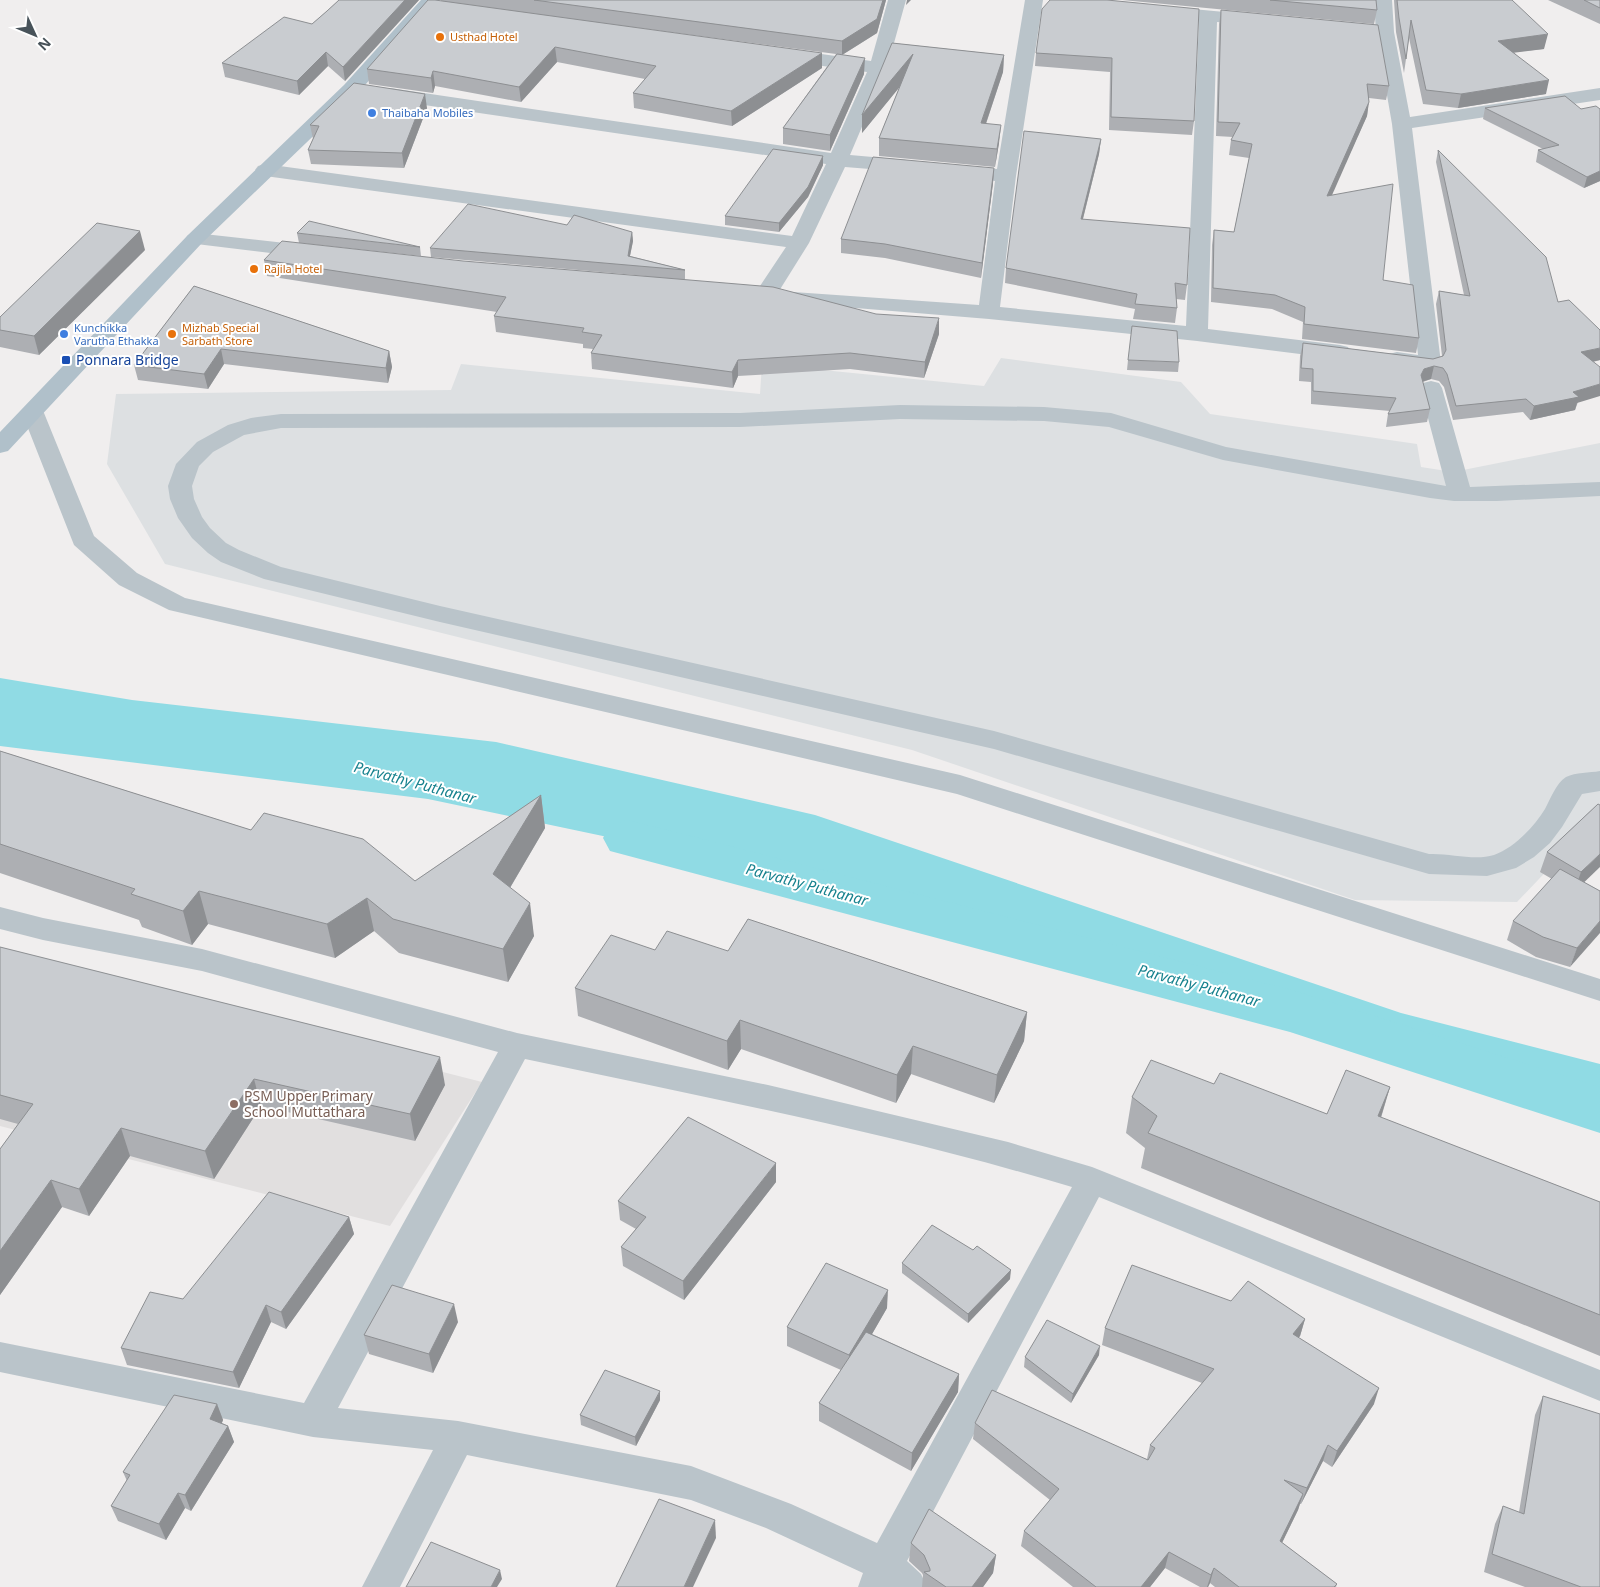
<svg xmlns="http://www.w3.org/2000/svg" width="1600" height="1587" font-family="'Noto Sans',sans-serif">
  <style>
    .education { fill: #e1dfdf }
    .airport { fill: #dde0e2 }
    .water { fill: #90dbe4 }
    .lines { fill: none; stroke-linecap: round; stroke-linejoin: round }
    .canal { fill: #90dbe4; fill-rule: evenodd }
    .minor { fill: #bac4ca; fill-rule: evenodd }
    .major { fill: #b0c0ca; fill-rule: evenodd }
    .wall { fill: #adafb3 }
    .shaded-wall { fill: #8d8f92 }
    .building { fill: #c9ccd0; stroke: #8d8f92 }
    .food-dot { fill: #e8710a; stroke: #fff; stroke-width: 2 }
    .shop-dot { fill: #3f7fe0; stroke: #fff; stroke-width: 2 }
    .transit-dot { fill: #1a4fb4; stroke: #fff; stroke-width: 2 }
    .education-dot { fill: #8d6e63; stroke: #fff; stroke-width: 2 }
    .labels { text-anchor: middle; stroke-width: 4; stroke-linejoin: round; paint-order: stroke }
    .far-food-label { font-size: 11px; fill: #c56008; stroke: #fff; text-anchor: start }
    .far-shop-label { font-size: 11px; fill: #366cbe; stroke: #fff; text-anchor: start }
    .transit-label { font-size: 14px; fill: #164399; stroke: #fff; text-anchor: start }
    .education-label { font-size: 14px; fill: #785e54; stroke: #fff; text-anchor: start }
    .water-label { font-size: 15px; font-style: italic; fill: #17828e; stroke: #fff }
  </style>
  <rect width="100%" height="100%" fill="#f0eeee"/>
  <!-- education -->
  <path class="education" d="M0,967L150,997L482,1082L390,1226L0,1126Z"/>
  <!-- airport -->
  <path class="airport" d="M1001,358L1181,382L1210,414L1417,444L1421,467L1453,472L1600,443V819L1597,818L1517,902L1355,900L912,750L165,564L107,464L116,394L451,390L461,364L760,394L762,364L984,386Z"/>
  <!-- water -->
  <path class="water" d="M0,678L132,700L496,742L815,815L1401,1013L1600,1064V1106L1517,1074L921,903L428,799L0,746Z"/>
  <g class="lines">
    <!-- canal -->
    <path class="canal" d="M628,820L1292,990L1600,1087V1133L1290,1032L610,851L603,838L610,825Z"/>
    <!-- minor -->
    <g class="minor">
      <path d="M888,0H906L887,68L850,155L907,160L914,162L917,166L914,170L907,172L845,167L809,243L779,291L979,305L995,181L950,175L947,171L950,167L957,165L997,169L1025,0H1043L1016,176L1000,307L1186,326L1199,20L1154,15L1151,11L1154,7L1160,6L1257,15L1263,16L1266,20L1263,24L1257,25L1217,22L1208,329L1340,345L1348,347L1351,352L1348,357L1340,359L1197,341L989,319L783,302L775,301L774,298L765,301L757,300L754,295L786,247L265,176L258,174L255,170L258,166L265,164L792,236L826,164L390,100L383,98L380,94L383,90L390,88L831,153L867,72L786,61L779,59L777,55L779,51L786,49L871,61Z"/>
      <path d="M1374,0H1392L1394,32L1410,117L1600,88V100L1412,128L1441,363L1438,368C1423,371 1404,367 1389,364L1386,359L1389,354L1397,352L1418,355L1392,124L1376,32Z"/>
      <path d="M195,233L312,246L319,248L322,252L319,256L312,258L188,243L185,239L188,235Z"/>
      <path d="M1431,381L1439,383L1442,388L1470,487L1600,482V496L1497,501H1454L1430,498L1223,460L1109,427L1044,421L900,419L740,427L281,428L244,435L213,452L199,466L192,486L194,499L202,517L210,528L226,543L239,550L281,567L440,606L994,731L1429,854C1450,853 1474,861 1494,855C1514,848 1534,827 1545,809C1550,800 1556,783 1566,777C1576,772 1589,773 1600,771V791L1582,794L1562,827L1550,843L1534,857L1516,868L1487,876L1429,874L994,749L440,622L264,579L221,562L208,553L192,538L178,518L170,499L168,486L176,464L197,442L228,425L251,418L281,414L740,413L900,405L1044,407L1111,413L1226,447L1446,486L1420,388L1423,383Z"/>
      <path d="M33,406L41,408L44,413L94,536L137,573L185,598L960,775L1600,979V1001L957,794L169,610L119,585L74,545L22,413L25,408Z"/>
      <path d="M0,907L43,918L202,949L517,1033L768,1085L1008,1142L1092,1167L1600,1370V1401L1099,1197L907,1561L921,1574L927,1587H858L863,1573L766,1528L691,1500L467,1455L400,1587H362L433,1450L313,1437L0,1372V1342L304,1403L498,1052L202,971L43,940L0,929ZM525,1059C708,1098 892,1133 1072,1187L877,1543L791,1504L691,1466L458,1421L338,1408Z"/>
    </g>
    <!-- major -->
    <path class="major" d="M421,0H440L358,93L202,243L8,451L0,453V432L188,235L344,85Z"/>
  </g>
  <!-- wall -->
  <g class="wall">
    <path d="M339,0H419L345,81L328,66L299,95L225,77L222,63L312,24L327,11Z"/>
    <path d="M441,0H886L877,33L842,55L864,74L830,151L783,144V128L836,54L631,27L822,68L732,126L634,108L633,93L645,79L557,62L521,102L435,86L433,93L369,84L367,69L441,1Z"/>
    <path d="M1050,0L1194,121L1192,135L1109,130L1110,72L1035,66L1036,53Z"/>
    <path d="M1122,0H1376L1377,10L1374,24Z"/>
    <path d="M1394,0H1512L1544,49L1514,52L1546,94L1458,108L1423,104L1409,38L1404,73L1396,32Z"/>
    <path d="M1548,0H1600V24Z"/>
    <path d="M1221,10L1389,86L1386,100L1369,98L1367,116L1331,195L1383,280L1419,338L1416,353L1302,339L1303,322L1272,309L1211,302L1212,245L1214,230L1234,232L1249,158L1229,155L1231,140L1233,137L1216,136L1219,24Z"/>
    <path d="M892,43L1004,55L1003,72L986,124L999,143L995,167L879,156V138L900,86L862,133Z"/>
    <path d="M427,108L404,168L311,164L308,150L313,139L310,125Z"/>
    <path d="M1485,108L1600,109V181L1584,188L1536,162L1538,150L1543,149L1483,119Z"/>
    <path d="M1101,139L1099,154L1083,219L1187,285L1185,300L1176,299L1177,308L1175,323L1133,319L1135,309L1005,283L1006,268Z"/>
    <path d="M1438,150L1558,302L1600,360L1593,362L1575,410L1530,420L1523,412L1453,420L1444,387L1439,381L1431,379L1423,382L1430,409L1427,422L1386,427L1388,414L1390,411L1311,404V382L1299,381L1300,356L1303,343L1433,359L1442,356L1436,304L1439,291L1464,295L1436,162Z"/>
    <path d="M823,156V165L808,197L779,232L725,225V216Z"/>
    <path d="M994,168L993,183L981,278L885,258L841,253V239Z"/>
    <path d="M567,225L632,232L633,241L630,256L685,270V280L939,334L924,378L850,369L738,376L733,388L592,369L591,353L593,349L583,348V344L496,332L494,316L497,312L267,276L264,260L646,276L431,257L430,248Z"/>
    <path d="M297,233L420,247L421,256L299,243Z"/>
    <path d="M145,250L39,355L0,347V317Z"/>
    <path d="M194,286L389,351L392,367L388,383L224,364L208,389L138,380L134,365Z"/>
    <path d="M1128,360L1179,362L1178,372L1127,370Z"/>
    <path d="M0,751L251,830L415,881L541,795L545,828L510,888L534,936L508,982L399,953L374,931L335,958L208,924L192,945L142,927L139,920L0,873Z"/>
    <path d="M1598,804L1584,882L1600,891L1570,967L1536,957L1507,940L1513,921L1552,879L1540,872L1547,852Z"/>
    <path d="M0,947L445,1085L415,1141L261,1106L214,1179L130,1156L89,1216L62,1207L0,1295V1149L18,1124L0,1119Z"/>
    <path d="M655,950L728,951L1027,1012L1024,1041L994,1103L911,1074L896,1103L741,1049L728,1070L578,1016L575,988Z"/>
    <path d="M1214,1084L1327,1114L1390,1087L1381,1118L1600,1202V1356L1141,1168L1145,1148L1126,1133L1132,1097Z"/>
    <path d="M776,1182L684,1300L623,1266L621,1247L636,1229L620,1220L618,1201Z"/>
    <path d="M349,1217L354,1234L286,1329L271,1322L239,1388L127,1365L121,1348L183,1299Z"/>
    <path d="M902,1263L1010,1279L968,1323L902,1273Z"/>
    <path d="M1231,1301L1305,1319L1300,1336L1298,1338L1374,1404L1332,1467L1323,1461L1301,1504H1300L1298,1510L1282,1543L1337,1584L1336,1587H1215L1210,1583L1208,1587H1200L1165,1568L1150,1587H1073L1021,1546L1024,1531L1050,1500L973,1439L975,1423L1147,1459L1150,1445L1202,1383L1102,1345L1105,1328Z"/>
    <path d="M887,1308L872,1334L959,1374L958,1392L911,1471L819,1421V1403L841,1370L787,1346V1327Z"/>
    <path d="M458,1322L433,1373L369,1354L364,1335Z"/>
    <path d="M1099,1355L1071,1403L1024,1367L1025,1357Z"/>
    <path d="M1543,1396L1600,1587H1525L1484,1572L1495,1524L1503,1506L1519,1512L1535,1415Z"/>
    <path d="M660,1400L636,1446L581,1425L580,1415Z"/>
    <path d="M217,1404L223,1420L222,1423L228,1426L234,1442L191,1511L185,1508L166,1540L118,1521L111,1506L127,1481L123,1472Z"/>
    <path d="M911,1543L996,1555L993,1573L983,1587H922L923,1575L922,1573L909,1561Z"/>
  </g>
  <!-- shaded-wall -->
  <g class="shaded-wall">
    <path d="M405,0H419L345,81L343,67Z"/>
    <path d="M883,0H886L877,33L842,55V41Z"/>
    <path d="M907,0H911L906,5Z"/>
    <path d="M1548,34L1544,49L1495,55L1498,41Z"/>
    <path d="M555,47L557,62L521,102L519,87Z"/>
    <path d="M326,52L328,66L299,95L297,81Z"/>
    <path d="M822,53V68L732,126L731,111Z"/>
    <path d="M913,54L912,72L862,133V115Z"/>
    <path d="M1004,55L1003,72L980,141L981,123Z"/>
    <path d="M865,58L864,74L830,151V135Z"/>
    <path d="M433,71L435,86L433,93L431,78Z"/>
    <path d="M1549,80L1546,94L1458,108L1461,94Z"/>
    <path d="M425,94L427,108L404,168L402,153Z"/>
    <path d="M1369,102L1367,116L1325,211L1327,196Z"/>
    <path d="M1001,125L999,143L995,167L997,149Z"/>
    <path d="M1101,139L1099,154L1079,234L1081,219Z"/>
    <path d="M823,156V165L808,197L779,232V223Z"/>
    <path d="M994,168L993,183L981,278L982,263Z"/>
    <path d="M1600,171V181L1584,188L1587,177Z"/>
    <path d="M140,231L145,250L39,355L34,336Z"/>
    <path d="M632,232L633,241L628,265V256Z"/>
    <path d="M939,318V334L924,378L925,362Z"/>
    <path d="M1600,348V360L1577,365L1581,352Z"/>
    <path d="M221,349L224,364L208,389L204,374Z"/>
    <path d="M389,351L392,367L388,383L386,368Z"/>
    <path d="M738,360V376L733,388L732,372Z"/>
    <path d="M1434,366L1431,379L1421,382V375L1424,369Z"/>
    <path d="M1600,384V396L1577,403L1575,410L1530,420L1534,406L1573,392Z"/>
    <path d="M541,795L545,828L498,908L493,874Z"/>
    <path d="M1600,854V867L1574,892L1581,872Z"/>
    <path d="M199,891L208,924L192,945L183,911Z"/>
    <path d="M367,898L374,931L335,958L327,924Z"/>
    <path d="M530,903L534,936L508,982L503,949Z"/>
    <path d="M1600,921V933L1570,967L1577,948Z"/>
    <path d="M1027,1012L1024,1041L994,1103L997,1075Z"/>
    <path d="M740,1020L741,1049L728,1070L727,1041Z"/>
    <path d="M913,1046L911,1074L896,1103L897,1075Z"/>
    <path d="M440,1057L445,1085L415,1141L410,1114Z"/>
    <path d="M254,1079L261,1106L214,1179L205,1151Z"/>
    <path d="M1390,1087L1379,1123L1378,1116Z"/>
    <path d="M121,1128L130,1156L89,1216L79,1189Z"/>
    <path d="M776,1163V1182L684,1300L683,1281Z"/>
    <path d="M51,1180L62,1207L0,1295V1251Z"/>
    <path d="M349,1217L354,1234L286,1329L281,1312Z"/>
    <path d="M1011,1270L1010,1279L968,1323V1314Z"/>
    <path d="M888,1290L887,1308L849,1374V1355Z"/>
    <path d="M454,1304L458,1322L433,1373L429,1354Z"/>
    <path d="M266,1305L271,1322L239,1388L233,1372Z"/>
    <path d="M1305,1319L1300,1336L1288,1351L1293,1334Z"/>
    <path d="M1100,1346L1099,1355L1071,1403L1073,1394Z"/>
    <path d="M959,1374L958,1392L911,1471L912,1453Z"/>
    <path d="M1379,1388L1374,1404L1332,1467L1337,1451Z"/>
    <path d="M660,1391V1400L636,1446L635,1437Z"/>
    <path d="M217,1404L223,1420L216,1435L210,1419Z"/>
    <path d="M228,1426L234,1442L191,1511L185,1495Z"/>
    <path d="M1328,1445L1323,1461L1301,1504L1307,1488Z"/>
    <path d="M178,1493L185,1508L166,1540L159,1524Z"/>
    <path d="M1303,1494L1298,1510L1275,1557L1280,1541Z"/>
    <path d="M715,1520L716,1538L693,1587H684Z"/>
    <path d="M1169,1552L1165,1568L1150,1587H1141Z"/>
    <path d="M996,1555L993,1573L983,1587H972Z"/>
    <path d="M1214,1568L1210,1583L1208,1587H1207L1211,1575Z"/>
    <path d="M500,1570L502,1579L497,1587H491Z"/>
  </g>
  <!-- building -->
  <g class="building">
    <path d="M339,0H405L343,67L326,52L297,81L222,63L284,17L312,24L327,11Z"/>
    <path d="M428,0H435L822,53L731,111L633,93L656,66L555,47L519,87L433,71L431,78L367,69Z"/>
    <path d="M534,0H883L877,19L842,41Z"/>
    <path d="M1050,0H1107L1199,9L1194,121L1111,117L1112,58L1036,53L1042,9Z"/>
    <path d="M1270,0H1376L1377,10Z"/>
    <path d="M1397,0H1512L1548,34L1498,41L1549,80L1461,94L1426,90L1411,20L1406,59L1399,18Z"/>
    <path d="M1584,0H1600V8Z"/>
    <path d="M1221,10L1378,25L1389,86L1367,84L1369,102L1327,196L1393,184L1383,280L1413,285L1419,338L1304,324L1305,307L1275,295L1213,288L1214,230L1234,232L1252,144L1231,140L1240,123L1218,122Z"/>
    <path d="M892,43L1004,55L981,123L1001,125L997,149L879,138L913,54L862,115Z"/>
    <path d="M837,54L865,58L830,135L783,128Z"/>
    <path d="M354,83L425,94L402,153L308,150L319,126L310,125Z"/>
    <path d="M1565,96L1581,109L1596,106L1600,109V171L1587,177L1538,150L1559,145L1485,108Z"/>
    <path d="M1024,131L1101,139L1081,219L1190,228L1187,285L1175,283L1177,308L1135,304L1137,294L1006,268Z"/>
    <path d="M773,149L823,156L808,187L779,223L725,216Z"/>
    <path d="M1438,150L1546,257L1558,302L1569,300L1600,330V348L1581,352L1600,367V384L1573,392L1579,397L1534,406L1526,399L1456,406L1447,374L1443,368L1434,366L1424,369L1421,375L1430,409L1388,414L1396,398L1313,391V369L1301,368L1303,343L1433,359L1443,356L1446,350L1439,291L1470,296Z"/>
    <path d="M873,157L994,168L982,263L885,244L841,239Z"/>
    <path d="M468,204L567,225L574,215L632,232L628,256L685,270L430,248Z"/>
    <path d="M309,221L420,247L297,233Z"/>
    <path d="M97,223L140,231L34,336L0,330V317Z"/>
    <path d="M282,241L463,261L773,287L876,314L939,318L925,362L850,353L738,360L732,372L591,353L602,335L582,332L584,328L494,316L506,297L264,260Z"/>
    <path d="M194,286L389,351L386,368L221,349L204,374L134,365Z"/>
    <path d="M1132,326L1177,331L1179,362L1128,360Z"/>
    <path d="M0,751L251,830L264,813L363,839L415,881L541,795L493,874L530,903L503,949L393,919L367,898L327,924L199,891L183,911L131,894L135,889L0,844Z"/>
    <path d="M1598,804L1600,805V854L1581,872L1547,852Z"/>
    <path d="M1560,869L1600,891V921L1577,948L1543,937L1513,921Z"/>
    <path d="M748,919L1027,1012L997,1075L913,1046L897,1075L740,1020L727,1041L575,988L611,935L655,950L667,931L728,951Z"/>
    <path d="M0,947L440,1057L410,1114L254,1079L205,1151L121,1128L79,1189L51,1180L0,1251V1149L33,1104L0,1095Z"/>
    <path d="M1151,1060L1214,1084L1220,1073L1327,1114L1346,1070L1390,1087L1378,1116L1600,1202V1315L1148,1133L1157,1116L1132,1097Z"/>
    <path d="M688,1117L776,1163L683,1281L621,1247L646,1217L618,1201Z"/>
    <path d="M269,1192L349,1217L281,1312L266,1305L233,1372L121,1348L150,1292L183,1299Z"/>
    <path d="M932,1225L973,1250L977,1246L1011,1270L968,1314L902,1263Z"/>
    <path d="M826,1263L888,1290L849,1355L787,1327Z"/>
    <path d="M1132,1265L1231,1301L1248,1281L1305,1319L1293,1334L1379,1388L1337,1451L1328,1445L1307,1488L1284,1480L1303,1494L1280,1541L1337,1584L1334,1587H1239L1214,1568L1211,1575L1169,1552L1141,1587H1096L1024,1531L1059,1489L975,1423L992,1390L1148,1460L1155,1448L1150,1445L1214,1369L1105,1328Z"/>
    <path d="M392,1285L454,1304L429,1354L364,1335Z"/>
    <path d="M1047,1320L1100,1346L1073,1394L1025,1357Z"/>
    <path d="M866,1332L959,1374L912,1453L819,1403Z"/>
    <path d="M605,1370L660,1391L635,1437L580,1415Z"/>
    <path d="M174,1395L217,1404L210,1419L228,1426L185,1495L178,1493L159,1524L111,1506L130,1475L123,1472Z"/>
    <path d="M1543,1396L1600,1414V1587H1581L1492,1554L1503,1506L1524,1514Z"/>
    <path d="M659,1499L715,1520L684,1587H616Z"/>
    <path d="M929,1509L996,1555L972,1587H946L924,1572L930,1571V1569L924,1555L911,1543Z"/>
    <path d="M431,1542L500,1570L491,1587H406Z"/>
  </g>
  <!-- markers -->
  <g class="food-dot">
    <circle cx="440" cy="37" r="5"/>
    <circle cx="254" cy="269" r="5"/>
    <circle cx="172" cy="334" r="5"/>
  </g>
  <g class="shop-dot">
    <circle cx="372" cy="113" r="5"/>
    <circle cx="64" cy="334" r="5"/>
  </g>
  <rect class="transit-dot" x="61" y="355" width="10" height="10" rx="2.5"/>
  <circle class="education-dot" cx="234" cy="1104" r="5"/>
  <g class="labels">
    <!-- far-food labels -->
    <g class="far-food-label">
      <text x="450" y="41">Usthad Hotel</text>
      <text x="264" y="273">Rajila Hotel</text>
      <text x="182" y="332">Mizhab Special<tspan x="182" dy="13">Sarbath Store</tspan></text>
    </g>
    <!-- far-shop labels -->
    <g class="far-shop-label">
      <text x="382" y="117">Thaibaha Mobiles</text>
      <text x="74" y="332">Kunchikka<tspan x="74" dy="13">Varutha Ethakka</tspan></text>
    </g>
    <!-- transit labels -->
    <g class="transit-label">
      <text x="76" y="365">Ponnara Bridge</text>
    </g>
    <!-- education labels -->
    <g class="education-label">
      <text x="244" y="1101">PSM Upper Primary<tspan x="244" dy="16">School Muttathara</tspan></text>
    </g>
    <!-- water labels -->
    <g class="water-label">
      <text transform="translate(415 783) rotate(15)" y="5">Parvathy Puthanar</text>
      <text transform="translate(807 885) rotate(15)" y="5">Parvathy Puthanar</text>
      <text transform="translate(1199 986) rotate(15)" y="5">Parvathy Puthanar</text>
    </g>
  </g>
  <!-- north arrow -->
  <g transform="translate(35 35) rotate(134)" stroke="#ffffff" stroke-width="4" paint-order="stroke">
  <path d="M0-4L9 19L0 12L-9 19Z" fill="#48535a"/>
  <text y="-8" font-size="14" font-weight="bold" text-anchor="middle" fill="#48535a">N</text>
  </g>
</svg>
